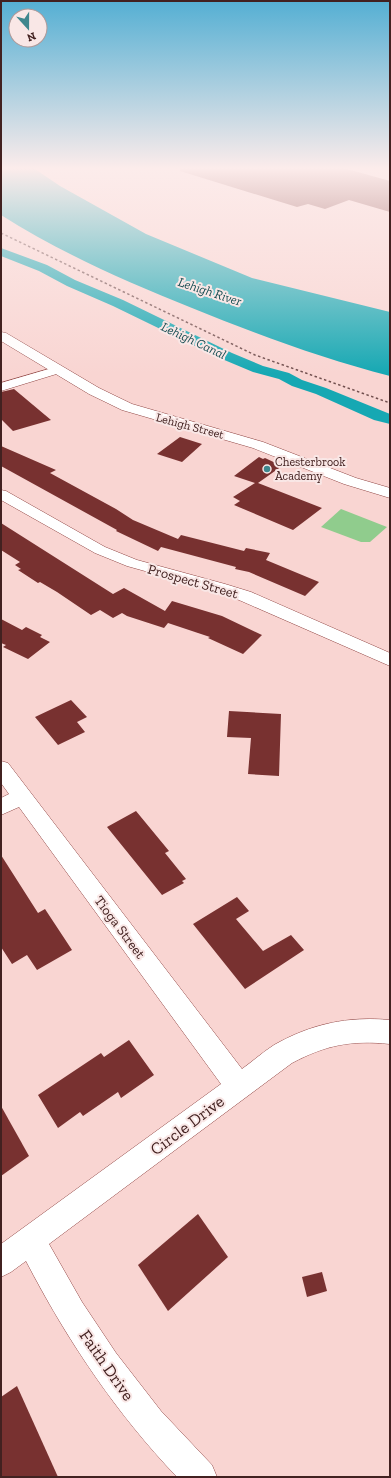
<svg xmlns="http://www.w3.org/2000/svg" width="391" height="1478" font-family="'Zilla Slab',serif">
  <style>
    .green { fill: #90cc8d }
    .water { fill: #16a8b3 }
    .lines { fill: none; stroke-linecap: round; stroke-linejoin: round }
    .canal { fill: #16a8b3; fill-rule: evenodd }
    .building { fill: #783130 }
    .street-casing { stroke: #914745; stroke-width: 1 }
    .secondary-casing { stroke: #914745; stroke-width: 1 }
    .street { fill: #fff; fill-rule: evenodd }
    .secondary { fill: #fff; fill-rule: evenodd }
    .rail { stroke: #714f4e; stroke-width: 1.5; stroke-dasharray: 2.5 2.5; stroke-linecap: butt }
    .poi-dot { fill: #3f878e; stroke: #f9e7e6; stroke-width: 1.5 }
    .labels { text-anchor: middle; stroke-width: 4; stroke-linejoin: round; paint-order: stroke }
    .far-street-label { font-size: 12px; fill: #422120; stroke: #f9e7e6 }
    .far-poi-label { font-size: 12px; fill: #422120; stroke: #f9e7e6; text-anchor: start }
    .far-water-label { font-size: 13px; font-style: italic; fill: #164d52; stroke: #f9e7e6 }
    .street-label { font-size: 14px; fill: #422120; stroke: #f9e7e6 }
    .near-street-label { font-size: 17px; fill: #422120; stroke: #f9e7e6 }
  </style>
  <rect width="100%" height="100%" fill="#f9d5d2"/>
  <!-- green -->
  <path class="green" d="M341,509L387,527L370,542H361L321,527Z"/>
  <!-- water -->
  <path class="water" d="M1,167H32L60,186L146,234L252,278L390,312V376C323,359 256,334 192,308C127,282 61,253 1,215Z"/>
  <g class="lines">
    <!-- canal -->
    <path class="canal" d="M1,248L47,265L75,280L123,300L232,353L263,366L289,373L302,380L326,388L390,414V424L374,420L316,394L292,386L279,379L253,372L222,359L113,306L67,286L39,271L1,256Z"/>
  </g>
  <!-- building -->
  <g class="building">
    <path d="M181,167H340L390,181V212L349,200L325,209L308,204L297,207L180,171Z"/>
    <path d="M14,389L51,420L13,431L1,419V392Z"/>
    <path d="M180,437L202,444L182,462L157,454Z"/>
    <path d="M1,446L56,470L50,473L116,509L133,520L178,539L181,535L244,551L246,548L270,553L266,560L319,582L305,596L249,572L235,569L236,567L161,547L158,551L116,531L117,530L1,466Z"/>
    <path d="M259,457L263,459L265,458L282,466L258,483L322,508L293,530L234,505L240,501L233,497L255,483L234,476Z"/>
    <path d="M1,523L113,594L124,588L165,611L172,601L222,616L262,635L243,654L208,638L210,637L168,623L164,628L127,616L122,613L113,618L100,610L91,615L57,592L40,582L38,583L18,570L21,569L15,565L20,562L1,550Z"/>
    <path d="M1,619L22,630L26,627L42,635L40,637L50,642L28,659L3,647L6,645L1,643Z"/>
    <path d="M71,700L87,717L77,722L85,732L58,745L35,717Z"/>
    <path d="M229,711L281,714L279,776L248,774L251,738L227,737Z"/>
    <path d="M136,811L169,851L165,853L186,879L182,881L184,883L162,895L107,827Z"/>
    <path d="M1,855L38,913L45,909L72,950L37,970L27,955L12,964L1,947Z"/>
    <path d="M237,897L249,911L236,919L263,951L291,935L304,950L245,989L193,924Z"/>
    <path d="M129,1040L154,1075L121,1098L118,1092L83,1116L80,1112L58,1128L38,1095L101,1053L104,1057Z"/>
    <path d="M1,1106L29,1156L1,1176Z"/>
    <path d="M198,1214L228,1257L168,1311L138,1265Z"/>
    <path d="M322,1272L327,1291L307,1297L302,1277Z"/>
    <path d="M17,1386L58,1477H1V1397Z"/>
  </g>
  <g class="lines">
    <!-- street casing -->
    <g class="street-casing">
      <g id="street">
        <path d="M59,366L63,368L65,370L63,372L1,391V383Z"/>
        <path d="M1,490L6,491L105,547L137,560L225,584L251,592L390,653V666L239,600L213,590L127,566L95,553L1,500Z"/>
        <path d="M1,761L8,763L242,1069C253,1061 263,1052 274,1045C311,1024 348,1016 390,1020V1044C351,1040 326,1045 292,1063L49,1244L82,1302L116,1353L161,1411L212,1465L217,1477H177C116,1413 67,1340 26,1261L11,1272L1,1277V1244L221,1084L19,807L1,815V798L9,794L1,783Z"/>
      </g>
    </g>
    <!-- secondary casing -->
    <g class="secondary-casing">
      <path id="secondary" d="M1,332L6,333L99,388L132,404L263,442L356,478L390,488V498L344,484L253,448L122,410L89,394L1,341Z"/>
    </g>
    <!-- street -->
    <use href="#street" class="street"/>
    <!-- secondary -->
    <use href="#secondary" class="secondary"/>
    <!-- rail -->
    <path class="rail" d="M1,233L255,355L390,403"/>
  </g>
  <!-- sky -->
  <linearGradient id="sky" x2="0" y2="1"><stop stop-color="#54afd3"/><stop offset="0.45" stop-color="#fceceb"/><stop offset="1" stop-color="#fceceb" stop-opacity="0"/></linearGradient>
  <rect width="391" height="374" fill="url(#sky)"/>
  <!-- markers -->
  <circle class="poi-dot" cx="267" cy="469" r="4"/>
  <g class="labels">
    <!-- far-street labels -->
    <g class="far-street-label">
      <text transform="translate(190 426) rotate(15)" y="4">Lehigh Street</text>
    </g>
    <!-- far-poi labels -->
    <g class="far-poi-label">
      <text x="275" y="466">Chesterbrook<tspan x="275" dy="14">Academy</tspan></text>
    </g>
    <!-- far-water labels -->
    <g class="far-water-label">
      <text transform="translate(210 291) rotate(18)" y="5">Lehigh River</text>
      <text transform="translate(194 340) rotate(25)" y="5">Lehigh Canal</text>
    </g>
    <!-- street labels -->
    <g class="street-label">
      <text transform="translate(193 581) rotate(16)" y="5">Prospect Street</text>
      <text transform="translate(120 927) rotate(53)" y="5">Tioga Street</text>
    </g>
    <!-- near-street labels -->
    <g class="near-street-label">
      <text transform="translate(187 1125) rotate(-37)" y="6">Circle Drive</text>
      <text transform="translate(107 1365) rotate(55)" y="6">Faith Drive</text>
    </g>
  </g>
  <!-- border -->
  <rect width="391" height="1478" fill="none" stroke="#422120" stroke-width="4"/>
  <!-- north arrow -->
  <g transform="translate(28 28) rotate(159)"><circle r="19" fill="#f9e7e6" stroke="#b09897"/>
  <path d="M0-3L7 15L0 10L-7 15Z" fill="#3f878e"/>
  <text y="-6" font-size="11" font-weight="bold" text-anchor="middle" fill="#422120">N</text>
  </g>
</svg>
